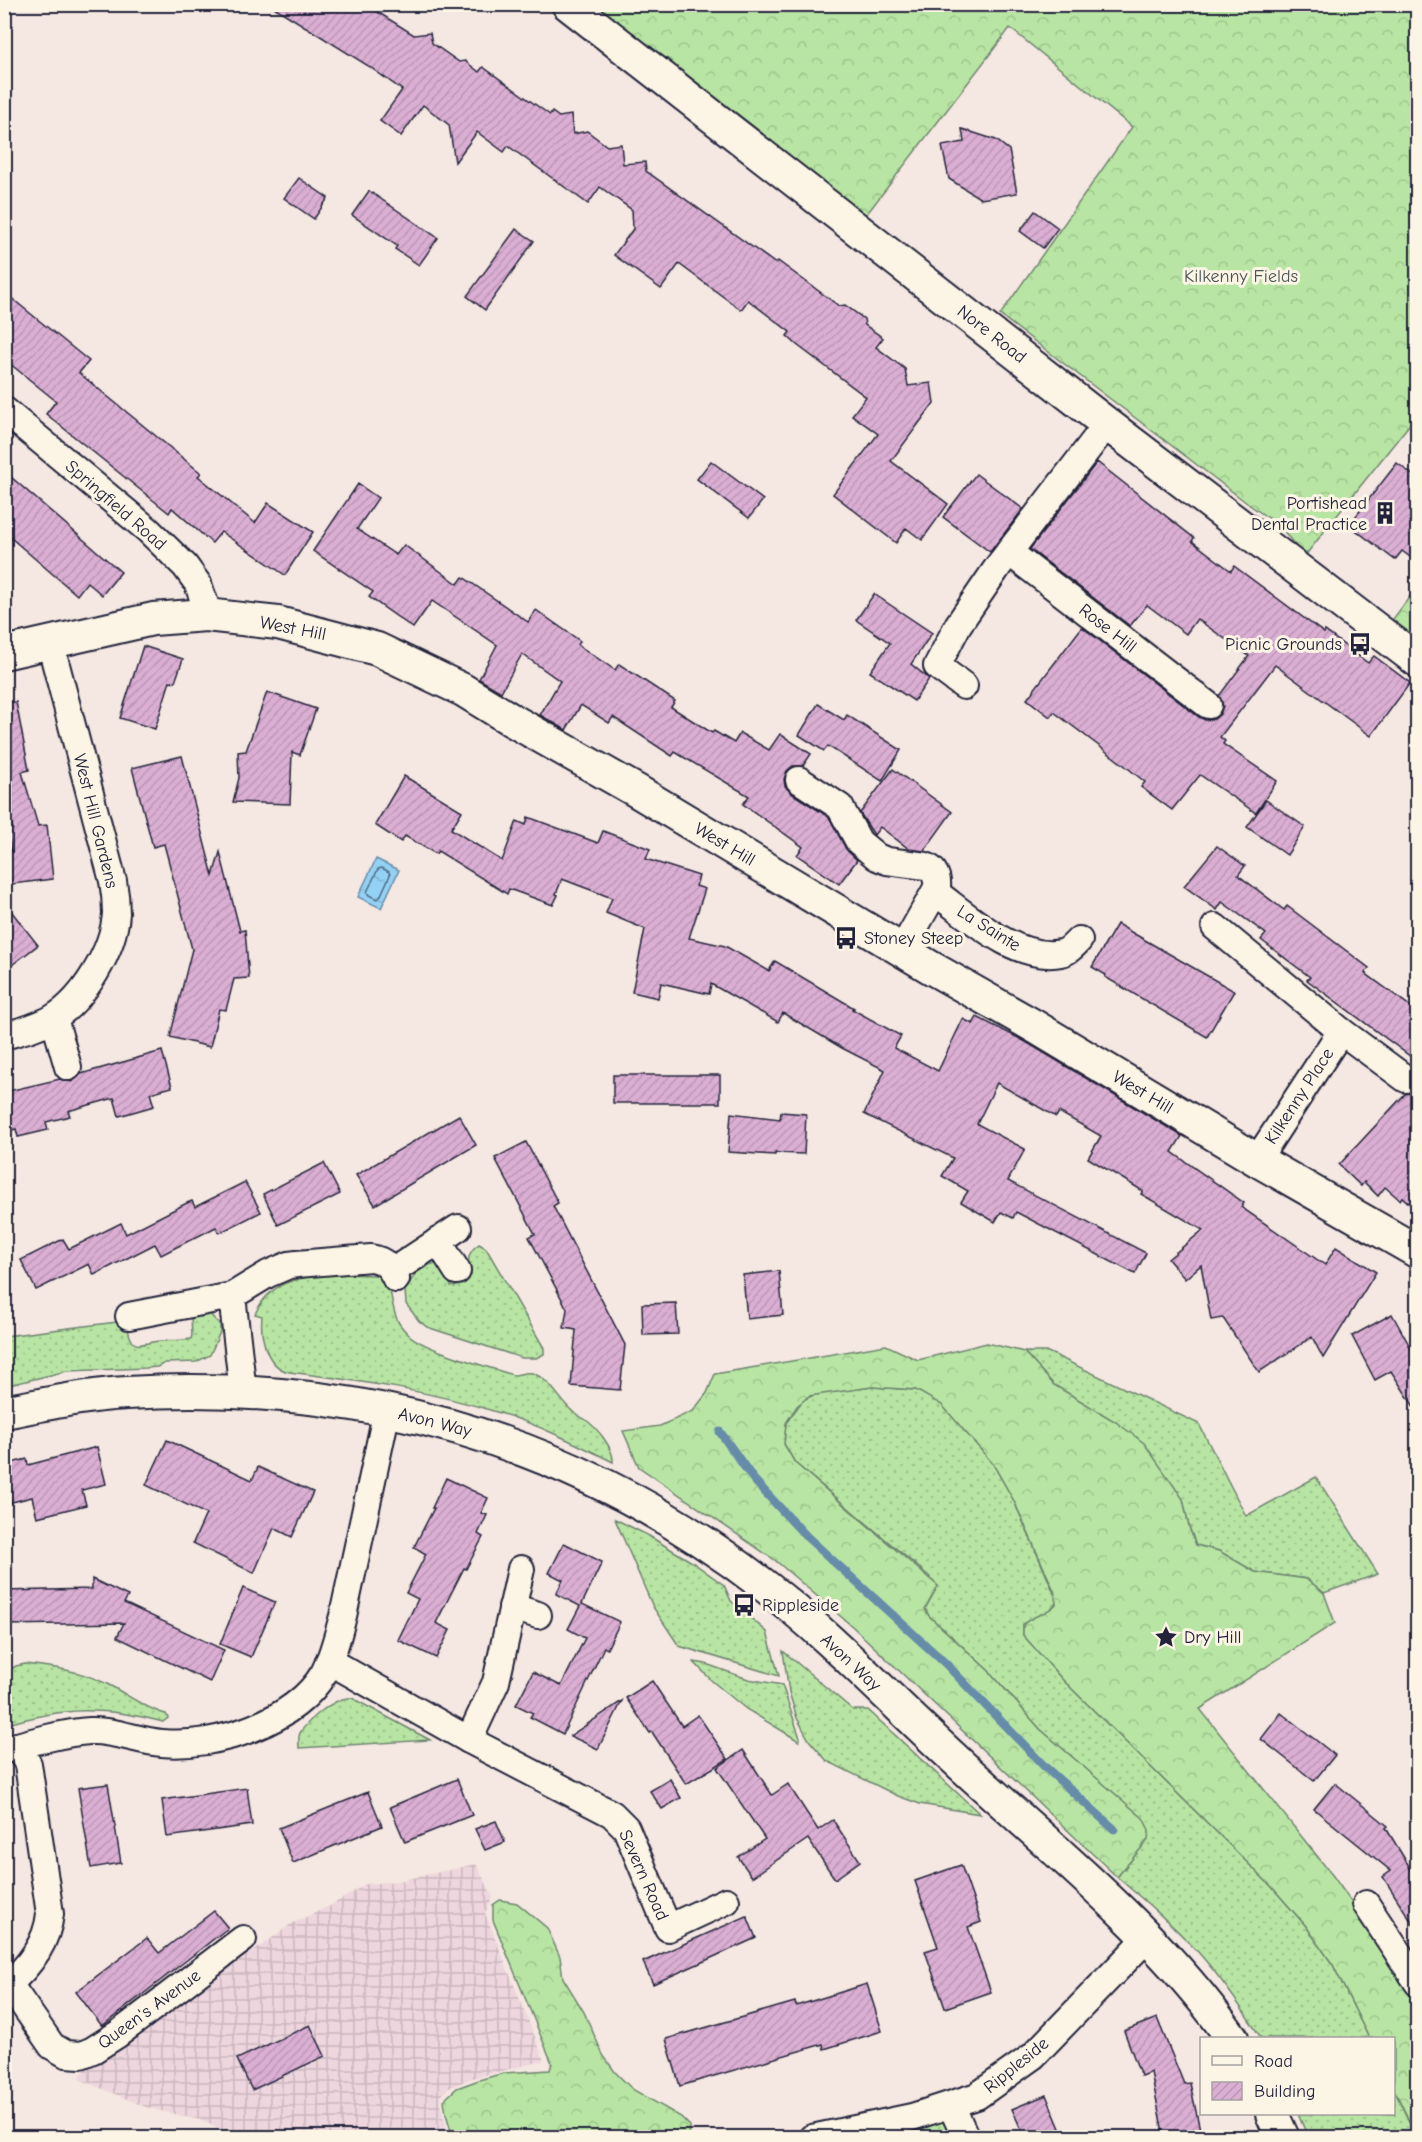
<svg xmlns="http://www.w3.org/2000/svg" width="1422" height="2142" font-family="'Comic Neue',sans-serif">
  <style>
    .industrial { fill: url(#industrial-grid) }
    .grass { fill: url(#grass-dots); stroke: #6d846f; stroke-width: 1.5 }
    .forest { fill: url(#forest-crowns); stroke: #6d846f; stroke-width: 1.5 }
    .water { fill: url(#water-ripples); stroke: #668caa; stroke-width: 1.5 }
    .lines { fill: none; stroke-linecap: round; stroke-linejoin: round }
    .shore { stroke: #4f6885; stroke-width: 1.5 }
    .stream { stroke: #668caa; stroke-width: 9 }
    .building { fill: url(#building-hatch); stroke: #22223b; stroke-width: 1.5 }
    .minor-casing { stroke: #22223b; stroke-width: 30 }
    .tertiary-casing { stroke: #22223b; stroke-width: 36 }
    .minor { stroke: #fcf5e5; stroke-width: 26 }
    .tertiary { stroke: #fcf5e5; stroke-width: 32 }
    .labels { text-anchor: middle; stroke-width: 6; stroke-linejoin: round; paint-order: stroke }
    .park-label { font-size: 18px; fill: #485355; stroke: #fcf5e5 }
    .street-label { font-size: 18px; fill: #22223b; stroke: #fcf5e5 }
    .poi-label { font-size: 18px; fill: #22223b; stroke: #fcf5e5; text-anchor: start }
  </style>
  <defs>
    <pattern id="industrial-grid" width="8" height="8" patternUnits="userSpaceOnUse" patternTransform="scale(1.5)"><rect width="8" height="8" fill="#edd6dd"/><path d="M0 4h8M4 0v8" fill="none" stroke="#cbb7bf"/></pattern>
    <pattern id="grass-dots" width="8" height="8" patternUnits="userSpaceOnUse" patternTransform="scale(1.5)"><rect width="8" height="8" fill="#b8e5a3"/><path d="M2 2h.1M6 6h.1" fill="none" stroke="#9ec48d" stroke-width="1.8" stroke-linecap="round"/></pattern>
    <pattern id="forest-crowns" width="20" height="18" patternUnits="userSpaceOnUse" patternTransform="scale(1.5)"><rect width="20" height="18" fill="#b8e5a3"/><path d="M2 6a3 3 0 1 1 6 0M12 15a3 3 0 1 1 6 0" fill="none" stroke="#9ec48d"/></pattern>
    <pattern id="water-ripples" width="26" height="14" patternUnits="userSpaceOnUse" patternTransform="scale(1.5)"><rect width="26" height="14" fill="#93d2f4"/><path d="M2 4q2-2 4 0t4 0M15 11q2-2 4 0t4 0" fill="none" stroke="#7eb4d2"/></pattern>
    <pattern id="building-hatch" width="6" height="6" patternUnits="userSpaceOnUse" patternTransform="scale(1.5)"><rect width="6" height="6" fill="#dbafd3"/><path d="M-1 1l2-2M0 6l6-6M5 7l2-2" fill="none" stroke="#bc96b6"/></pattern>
  </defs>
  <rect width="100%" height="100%" fill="#f5e7e1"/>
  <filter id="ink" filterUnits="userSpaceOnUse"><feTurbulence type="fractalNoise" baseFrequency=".0167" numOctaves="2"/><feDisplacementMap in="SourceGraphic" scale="12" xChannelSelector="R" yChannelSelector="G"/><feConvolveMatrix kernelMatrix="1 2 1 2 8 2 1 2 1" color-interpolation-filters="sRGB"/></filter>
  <g filter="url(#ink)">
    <!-- industrial -->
    <path class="industrial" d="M476,1864L493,1897L485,1913L543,2057V2061L469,2079L448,2089L440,2096L443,2116L450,2138L232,2137L204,2121L148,2108L79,2079L88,2065L248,1947L253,1952L291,1924L332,1905L366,1884L399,1881Z"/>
    <!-- grass -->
    <g class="grass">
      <path d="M479,1244L486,1248L544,1348V1354L536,1358H522L427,1327L419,1321L406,1304L405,1289L417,1272L431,1264H439L451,1286L455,1287L471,1275C467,1261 467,1252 479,1244Z"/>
      <path d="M334,1274L376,1275C394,1281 390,1305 397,1319C399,1325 404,1330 408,1334C424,1350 489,1367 513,1375C521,1375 527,1370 535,1374C551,1381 559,1399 571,1410C575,1414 581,1417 586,1420C597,1428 614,1448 613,1462C577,1444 539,1425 500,1413C431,1391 361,1381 289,1372C266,1367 260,1336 262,1316L255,1314C271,1279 300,1278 334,1274Z"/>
      <path d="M208,1312L220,1325V1332L210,1355L196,1362L165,1363L157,1367L146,1368L67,1371L5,1386V1336L117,1322L127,1325C129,1331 129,1339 134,1343C138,1346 143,1344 148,1343C162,1339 177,1342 191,1339L192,1335L191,1317Z"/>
      <path d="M1024,1352H1048L1199,1424L1246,1516L1316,1477L1378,1574L1324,1593L1307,1579L1255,1572L1219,1551L1196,1545L1189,1527L1183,1499L1116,1422L1054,1385Z"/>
      <path d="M872,1387L916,1390L930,1397L942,1405L975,1441L993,1464L1014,1501L1057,1600C1052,1616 1032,1614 1023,1625V1635L1062,1679L1271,1886L1306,1926L1333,1965L1369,2038H1261C1242,2008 1222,1979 1198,1952C1173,1925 1145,1901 1117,1877L1148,1840L1088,1771L1040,1729L988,1670L929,1616L925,1609L929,1600L930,1577L795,1463L784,1444L786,1423L803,1400L816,1394Z"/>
      <path d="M615,1519L649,1536L692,1562L724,1585L731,1601L767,1632L779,1676L679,1646L653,1607Z"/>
      <path d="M783,1651L853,1710H868L980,1814L920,1804L898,1796L827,1761L809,1740L797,1718L789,1692Z"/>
      <path d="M694,1662L706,1664L748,1679L782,1685L800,1738L799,1741L746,1709L712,1681Z"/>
      <path d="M25,1664C53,1667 82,1671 107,1684C127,1694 144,1708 166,1714L168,1718L163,1722C103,1706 64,1707 5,1725V1672L16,1666Z"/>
      <path d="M348,1698H352L430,1740L299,1748C299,1742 298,1738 300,1733C308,1720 333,1699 348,1698Z"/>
      <path d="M1394,2089L1416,2137H1308L1298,2114H1394Z"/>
      <path d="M945,2118L951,2137L873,2138Z"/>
    </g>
    <!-- forest -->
    <g class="forest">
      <path d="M591,5H1417V415L1304,557L1280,526L1251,506L1000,315L1132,127L1010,28L866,215Z"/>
      <path d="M1417,587V644L1390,623Z"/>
      <path d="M987,1343L1024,1352L1054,1385L1116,1422L1144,1443L1183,1499L1189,1527L1196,1545L1219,1551L1255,1572L1307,1579L1324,1593L1335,1623L1200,1709L1333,1876L1417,1996V2137L1394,2089V2038H1369L1333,1965L1306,1926L1271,1886L1062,1679L1023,1635V1625C1031,1615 1047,1615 1056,1604L1055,1593L1014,1501L993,1464L942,1405L916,1390L872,1387L809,1396L797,1406L786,1423L784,1444L795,1463L938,1586L925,1609L929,1616L988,1670L1040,1729L1143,1818L1149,1830L1148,1840L1117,1877L853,1627L776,1561L639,1467L623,1431L660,1426L693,1411L707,1393L715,1374L886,1345L918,1360Z"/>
      <path d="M500,1900L517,1903L547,1928L560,1957L563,1978L584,2012L603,2055L615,2072L632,2089L681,2117L690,2126L689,2137H453L446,2114L444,2100L457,2088L479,2080L504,2073L550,2070L552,2063L493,1920V1905Z"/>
    </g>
    <!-- water -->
    <path class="water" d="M376,859L399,870L381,908L358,897Z"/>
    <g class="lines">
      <!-- shore -->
      <path class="shore" d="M382,868L389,872L390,875L380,897L377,899L369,895L367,892L378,869Z"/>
      <!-- stream -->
      <path class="stream" d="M720,1432L754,1480L807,1537L945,1663L1045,1767L1114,1829"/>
    </g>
    <!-- building -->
    <g class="building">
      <path d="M269,4H365L414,35L430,33L432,43L459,62L465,61L479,72L483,67L550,115L552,112L559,117L571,115L573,134L587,131L607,146L621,144L623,164L645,162L646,171L776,264L778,261L839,306L845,305L864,319L865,325L883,338L876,347L905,369L908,386L931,383L934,403L891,461L948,504L922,540L906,528L896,543L833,494L878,434L852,415L866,397L797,345L787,336L790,332L748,300L741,310L679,264L661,289L614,255L633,229L632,210L600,187L588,204L508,146L504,152L477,132L455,162L449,125L423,105L401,136L380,121L402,90L367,65Z"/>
      <path d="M962,129L996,140L1009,150L1017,193L981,199L949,179L942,146L964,142Z"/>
      <path d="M299,178L328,198L314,219L284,198Z"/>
      <path d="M369,191L438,238L419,265L395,249L397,246L352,215Z"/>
      <path d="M1035,211L1058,228L1043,248L1020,231Z"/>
      <path d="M516,229L534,241L485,310L467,296Z"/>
      <path d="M4,292L89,361L79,373L201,473L198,476L255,523L268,503L313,532L285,575L221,532L212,543L172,508L169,513L46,414L56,401L4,359Z"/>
      <path d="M711,461L763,500L749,518L697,479Z"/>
      <path d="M1097,462L1194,538L1192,541L1231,571L1234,566L1324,633L1325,631L1368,663L1374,656L1410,683L1371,736L1275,665L1220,737L1225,741L1223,744L1277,781L1256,813L1200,775L1172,810L1141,787L1145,782L1124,765L1054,712L1050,717L1027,699L1082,627L1199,717L1205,720L1214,719L1220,714L1223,706L1219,696L1249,656L1197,619L1186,634L1147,605L1130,626L1030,549Z"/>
      <path d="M1397,463L1418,479V563L1402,551L1395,560L1349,525Z"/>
      <path d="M4,471L121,572L102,595L87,582L77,595L4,532Z"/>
      <path d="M976,474L1023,509L990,552L943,517Z"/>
      <path d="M358,484L378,498L357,529L396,555L404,545L458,584L463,577L528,622L536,610L580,641L578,645L615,670L619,664L675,701L671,707L712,733L714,731L734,743L740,733L769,750L780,734L811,754L803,766H793L787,771L784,779L785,786L791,793L829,817L846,849L857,860L839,884L797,855L803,847L743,804L749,796L675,752L672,756L613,717L609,723L581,705L566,730L540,715L560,681L522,654L501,692L479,679L497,645L432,601L413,628L369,597L373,592L313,551Z"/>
      <path d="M874,594L932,633L911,664L929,679L914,701L870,672L890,643L856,620Z"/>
      <path d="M143,646L183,659L175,682L170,681L155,729L120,718Z"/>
      <path d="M267,692L316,709L300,755L292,752L290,804L233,802L239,778L238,752L246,751Z"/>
      <path d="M16,702L29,770L22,772L38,826L47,825L53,879L4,885V852L11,851L8,829H13L4,800V703Z"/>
      <path d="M818,704L844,720L847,715L901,750L882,781L828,746L824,751L799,735Z"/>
      <path d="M182,756L213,876L220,852L240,931L245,930L249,978L234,979L226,1010L219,1009L210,1047L170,1037L192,949L164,844L153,847L132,768Z"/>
      <path d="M893,769L952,812L924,851L909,849L880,827L874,835L860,813Z"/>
      <path d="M404,776L462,811L451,829L502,861L517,821L526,825L528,817L598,843L603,831L650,849L646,859L699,876L696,886L705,889L689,938L725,946L769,971L775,961L854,1008L852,1009L901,1036L894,1048L938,1071L963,1019L973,1024L977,1017L1026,1042L1182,1136L1172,1152L1244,1203L1241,1207L1325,1265L1336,1247L1376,1272L1323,1358L1312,1337L1259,1372L1223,1318L1211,1320L1201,1265L1185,1279L1168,1259L1203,1230L1141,1194L1143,1191L1088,1158L1101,1136L1059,1112L1056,1117L997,1083L977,1124L1025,1149L1008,1181L1146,1253L1135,1274L1016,1212L1013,1218L1001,1212L995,1222L961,1202L968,1191L942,1176L953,1158L864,1114L885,1070L842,1048L783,1013L778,1022L711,984L709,994L661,983L658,998L632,992L645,929L606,913L612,898L562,879L556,894L558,895L553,905L509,889L507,894L438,851L436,854L405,836L401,842L375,825Z"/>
      <path d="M1266,800L1305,827L1287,855L1247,827Z"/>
      <path d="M1217,846L1245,866L1238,875L1284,910L1287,906L1369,968L1365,973L1418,1012V1062L1307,980L1310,977L1261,940L1266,934L1222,902L1217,910L1184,886Z"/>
      <path d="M4,902L38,945L4,971Z"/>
      <path d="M1117,924L1234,991L1207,1037L1105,977L1106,975L1092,967Z"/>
      <path d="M162,1051L172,1087L150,1093L154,1106L119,1116L114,1098L68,1111L70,1116L46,1122L48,1130L18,1137L16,1129L4,1132V1092L60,1079L72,1082L81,1074Z"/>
      <rect x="613" y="1075" width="107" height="28"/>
      <path d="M1418,1088V1211L1402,1197L1400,1200L1385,1187L1378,1196L1364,1182L1361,1186L1339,1165L1405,1094L1413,1092Z"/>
      <path d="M781,1112L806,1114L804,1154L775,1153V1155L728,1152L731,1113L780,1119Z"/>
      <path d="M459,1115L476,1145L375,1205L356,1175Z"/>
      <path d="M526,1142L558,1203L553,1206L625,1345L620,1390L571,1386L576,1330L564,1328L567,1309L529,1237L535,1234L495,1158Z"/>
      <path d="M324,1163L340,1194L278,1225L263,1194Z"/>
      <path d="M245,1182L261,1212L219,1233L216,1227L161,1255L155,1244L94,1275L89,1264L36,1290L21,1260L63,1239L69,1249L121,1223L126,1234L187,1203L192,1201L195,1207Z"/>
      <path d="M779,1271L783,1315L747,1319L743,1275Z"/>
      <path d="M676,1303L678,1334L643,1335L642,1304Z"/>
      <path d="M1392,1314L1418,1361V1413L1391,1371L1375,1380L1352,1336Z"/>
      <path d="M167,1440L252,1480L258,1467L313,1492L292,1537L274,1528L254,1573L193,1543L206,1514L146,1485Z"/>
      <path d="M97,1447L106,1484L82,1490L86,1505L37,1517L32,1497L4,1504V1465L27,1459L28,1465Z"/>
      <path d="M446,1478L488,1498L481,1513L487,1515L478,1534L483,1537L466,1569L464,1568L436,1623L450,1630L436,1658L398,1640L418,1599L406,1593L426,1554L414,1547L434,1508H432Z"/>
      <path d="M564,1543L602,1562L582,1604L620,1622L607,1649L604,1647L563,1734L530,1717L533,1713L516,1705L533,1672L561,1686L585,1638L568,1629L580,1606L556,1594L563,1580L549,1573Z"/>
      <path d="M92,1579L128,1596L124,1603L224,1650L210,1682L117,1637L124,1623L4,1625V1591L92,1589Z"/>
      <path d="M243,1588L275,1602L251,1657L220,1644Z"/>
      <path d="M652,1681L682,1726L698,1715L728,1759L686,1784L652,1732L650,1733L626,1698Z"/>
      <path d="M622,1701L598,1749L570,1736Z"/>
      <path d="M1281,1713L1335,1755L1314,1781L1261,1739Z"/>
      <path d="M743,1750L772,1795L788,1784L818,1830L833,1820L860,1861L835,1879L808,1839L752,1877L738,1857L765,1839L717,1768Z"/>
      <path d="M457,1779L472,1815L405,1842L390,1807Z"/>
      <path d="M670,1779L681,1798L662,1809L650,1791Z"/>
      <path d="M1335,1783L1388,1826L1386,1828L1418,1881V1932L1383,1877L1391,1871L1314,1809Z"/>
      <path d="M108,1784L121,1863L91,1868L78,1788Z"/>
      <path d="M247,1788L252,1825L167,1837L162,1800Z"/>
      <path d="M368,1792L382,1826L293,1863L279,1828Z"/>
      <path d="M496,1821L505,1842L485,1850L475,1829Z"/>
      <path d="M961,1865L981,1922L968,1927L991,1992L945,2008L925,1951L938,1947L915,1881Z"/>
      <path d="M214,1911L228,1928L102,2026L76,1992L147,1938L159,1953Z"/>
      <path d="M747,1916L756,1938L653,1984L643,1962Z"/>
      <path d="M867,1984L882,2031L824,2049L823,2044L680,2086L666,2039L795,2002L796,2006Z"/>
      <path d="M1157,2018L1184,2084L1190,2083L1200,2130L1164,2138L1151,2072L1141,2076L1124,2031Z"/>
      <path d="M310,2025L325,2056L252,2090L237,2059Z"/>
      <path d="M1046,2095L1064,2138H1025L1012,2109Z"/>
    </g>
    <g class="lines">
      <!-- minor casing -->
      <g class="minor-casing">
        <g id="minor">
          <path d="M4,410L148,530L185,566L198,584L205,604L206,615"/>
          <path d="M1009,552L1208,705"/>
          <path d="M964,686L937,666L958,625L999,565L1107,424"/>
          <path d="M799,780L840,807L859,842L877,857L887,861L926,866C935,869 938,879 937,888L902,950"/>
          <path d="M935,892C968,916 1017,962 1061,953C1068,952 1074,945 1079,940"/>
          <path d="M1215,927L1341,1031L1406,1079"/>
          <path d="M54,1018L68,1067"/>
          <path d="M4,1036C21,1031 38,1027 53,1018C84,1000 114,949 116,913C116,903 115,892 113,881L50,642"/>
          <path d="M1257,1160L1341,1031"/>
          <path d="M438,1241L457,1271"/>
          <path d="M393,1271L458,1228"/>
          <path d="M232,1296L243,1392"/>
          <path d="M129,1316L232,1296L268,1274L289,1265L297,1264L371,1258C385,1260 391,1268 396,1279"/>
          <path d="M512,1607L538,1615"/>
          <path d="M329,1661L469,1740L612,1814L626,1828L668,1928L726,1901"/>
          <path d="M469,1740L496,1682L521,1569"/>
          <path d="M4,1750C26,1743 67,1732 90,1731C114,1730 138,1741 162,1743C216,1748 295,1722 324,1673C333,1656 338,1635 343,1616L387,1410"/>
          <path d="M1366,1904L1418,1983"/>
          <path d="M9,1984L52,2046L66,2054L81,2055L93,2050L118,2034L243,1939"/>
          <path d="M4,1988C27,1969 47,1944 50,1914L28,1764L17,1746"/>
          <path d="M951,2105L966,2138"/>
          <path d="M812,2138L912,2117L977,2096L1033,2056L1148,1937"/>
        </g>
      </g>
      <!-- tertiary casing -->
      <g class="tertiary-casing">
        <g id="tertiary">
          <path d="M568,4L1107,424L1418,661"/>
          <path d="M4,653L153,619L206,615L278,623L377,649L463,690L510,719L637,791L930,967L1034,1026L1257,1160L1418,1252"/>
          <path d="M4,1412C45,1404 86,1395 127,1393C364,1379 577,1441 765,1586C833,1638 895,1705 959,1763C1054,1851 1157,1932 1232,2038"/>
          <path d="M1272,2114L1283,2138"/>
        </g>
      </g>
      <!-- minor -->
      <use href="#minor" class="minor"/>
      <!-- tertiary -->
      <use href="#tertiary" class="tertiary"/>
    </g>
  </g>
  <!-- icons -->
  <defs>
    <g id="building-bare" transform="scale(1.8)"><path d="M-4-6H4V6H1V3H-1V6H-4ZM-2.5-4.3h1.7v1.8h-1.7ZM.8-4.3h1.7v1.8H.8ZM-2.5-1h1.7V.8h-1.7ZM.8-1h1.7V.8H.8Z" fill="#22223b" stroke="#fcf5e5" stroke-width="2.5" paint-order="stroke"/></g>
    <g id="bus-bare" transform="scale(1.8)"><path d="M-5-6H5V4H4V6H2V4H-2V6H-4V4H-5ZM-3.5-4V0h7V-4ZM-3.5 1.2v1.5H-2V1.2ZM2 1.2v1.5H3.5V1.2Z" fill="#22223b" stroke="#fcf5e5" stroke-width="2.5" paint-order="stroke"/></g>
    <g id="sight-bare" transform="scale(1.8)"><path d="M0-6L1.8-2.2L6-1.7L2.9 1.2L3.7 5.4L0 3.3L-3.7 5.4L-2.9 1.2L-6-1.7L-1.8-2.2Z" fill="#22223b" stroke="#fcf5e5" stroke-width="2.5" paint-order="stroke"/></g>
  </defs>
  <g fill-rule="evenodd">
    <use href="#building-bare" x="1385" y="513"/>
    <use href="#bus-bare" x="1360" y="644"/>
    <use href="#bus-bare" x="846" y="938"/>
    <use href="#bus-bare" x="744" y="1605"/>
    <use href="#sight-bare" x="1166" y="1637"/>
  </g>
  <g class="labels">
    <!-- park labels -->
    <g class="park-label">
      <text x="1241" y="282">Kilkenny Fields</text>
    </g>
    <!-- street labels -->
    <g class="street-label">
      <text transform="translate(992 334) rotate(38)" y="6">Nore Road</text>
      <text transform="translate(116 505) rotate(41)" y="6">Springfield Road</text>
      <text transform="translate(293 628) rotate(11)" y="6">West Hill</text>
      <text transform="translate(1108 628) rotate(38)" y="6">Rose Hill</text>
      <text transform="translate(96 821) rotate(76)" y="6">West Hill Gardens</text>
      <text transform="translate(725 844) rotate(31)" y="6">West Hill</text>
      <text transform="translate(989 928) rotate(32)" y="6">La Sainte</text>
      <text transform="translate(1143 1092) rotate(31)" y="6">West Hill</text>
      <text transform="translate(1299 1096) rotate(-57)" y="6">Kilkenny Place</text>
      <text transform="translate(435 1422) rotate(14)" y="6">Avon Way</text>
      <text transform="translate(851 1662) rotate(43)" y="6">Avon Way</text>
      <text transform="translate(644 1875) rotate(66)" y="6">Severn Road</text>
      <text transform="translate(149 2009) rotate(-36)" y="6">Queen's Avenue</text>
      <text transform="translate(1016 2065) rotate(-39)" y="6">Rippleside</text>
    </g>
    <!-- poi labels -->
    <g class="poi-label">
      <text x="1367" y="509" text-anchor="end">Portishead<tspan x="1367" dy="21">Dental Practice</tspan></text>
      <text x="1342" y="650" text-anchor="end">Picnic Grounds</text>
      <text x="864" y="944">Stoney Steep</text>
      <text x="762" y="1611">Rippleside</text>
      <text x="1184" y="1643">Dry Hill</text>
    </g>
  </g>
  <!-- margin -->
  <rect width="1422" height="2142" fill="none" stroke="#fcf5e5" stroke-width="24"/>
  <rect x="12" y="12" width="1398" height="2118" fill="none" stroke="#22223b" stroke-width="2" filter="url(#ink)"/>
  <!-- legend -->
  <rect x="1200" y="2037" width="195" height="78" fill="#fcf5e5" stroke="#a5a1a1" stroke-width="1.5"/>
  <rect x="1212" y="2056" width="30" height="9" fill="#fcf5e5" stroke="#a5a1a1" stroke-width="1.5"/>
  <text x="1254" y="2067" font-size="18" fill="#22223b">Road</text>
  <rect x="1212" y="2082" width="30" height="18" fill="url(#building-hatch)" stroke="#a5a1a1" stroke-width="1.5"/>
  <text x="1254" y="2097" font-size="18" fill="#22223b">Building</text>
</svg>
